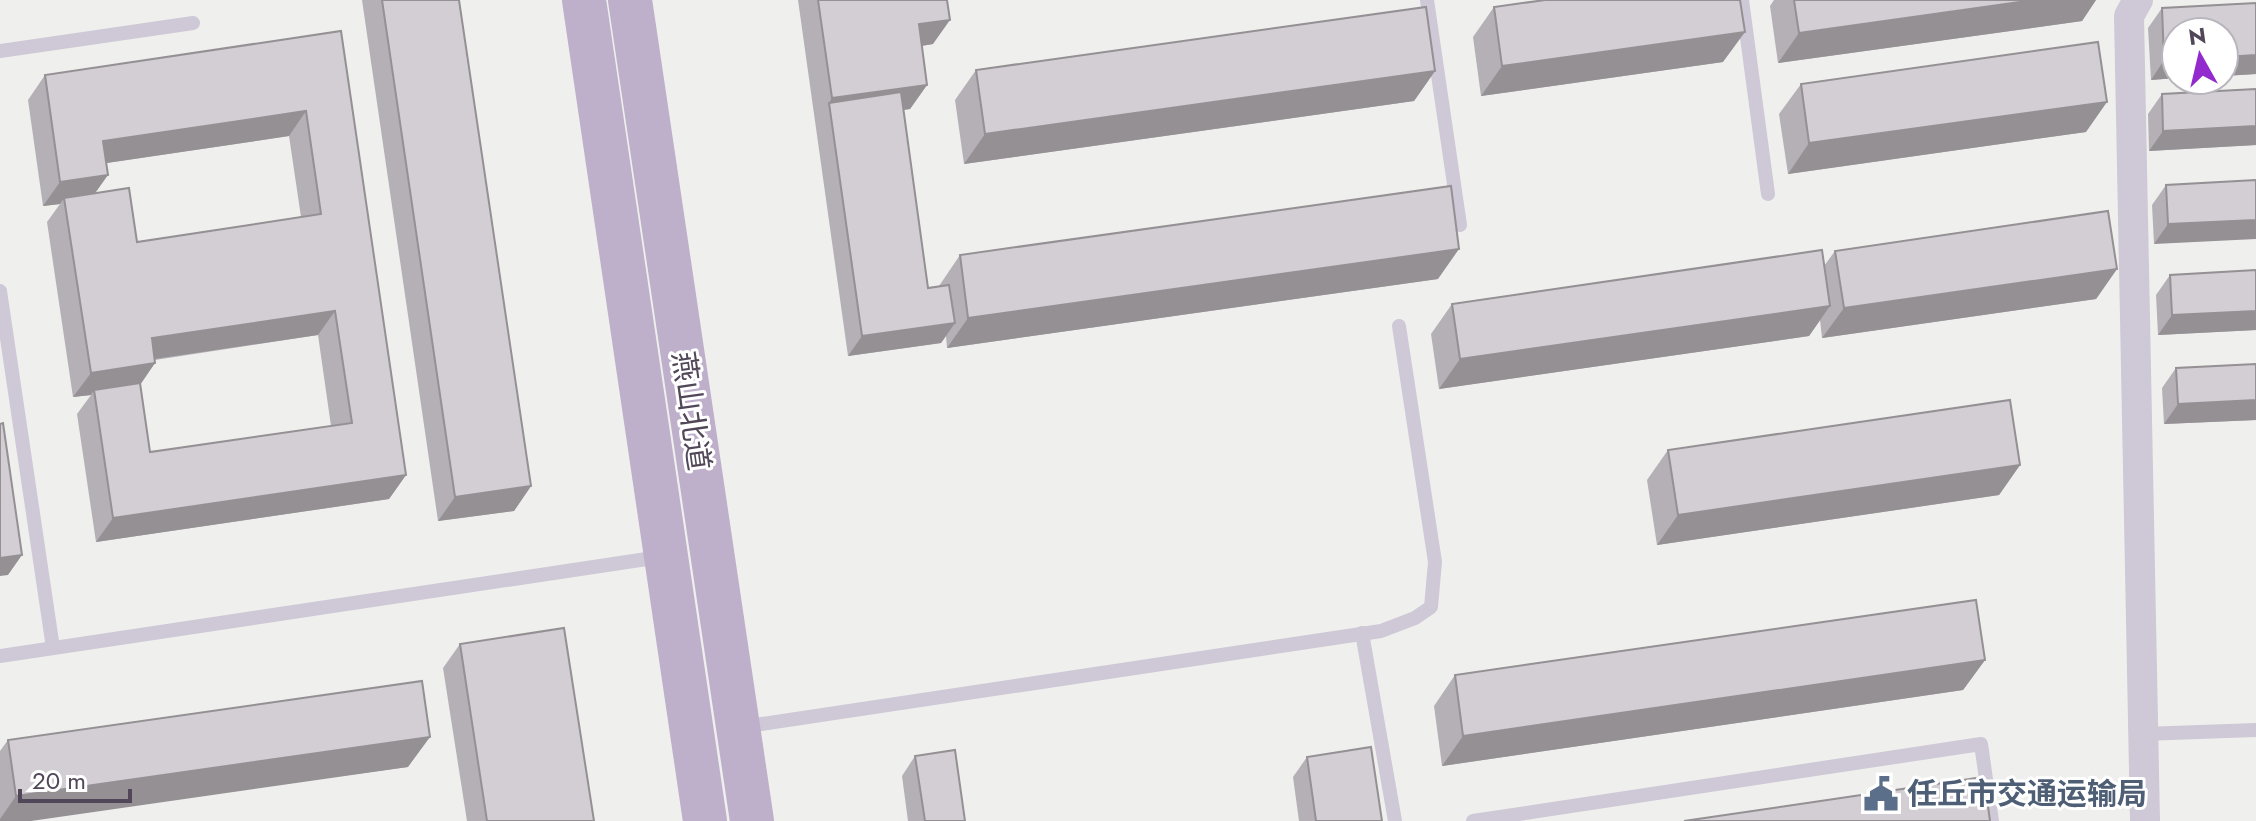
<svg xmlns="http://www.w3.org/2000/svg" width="2256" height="821" font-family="Jost,'Noto Sans SC',sans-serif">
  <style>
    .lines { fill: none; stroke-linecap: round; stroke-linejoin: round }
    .lane { stroke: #cfc8d6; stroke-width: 14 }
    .street { stroke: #cfc8d6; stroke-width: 30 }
    .primary { stroke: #beafca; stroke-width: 44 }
    .wall { fill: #b5b0b6; fill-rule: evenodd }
    .shaded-wall { fill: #949094 }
    .building { fill: #d3cdd4; stroke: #949094; stroke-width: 2 }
    .labels { text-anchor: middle; stroke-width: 6; stroke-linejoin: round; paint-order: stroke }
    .street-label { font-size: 30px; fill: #514759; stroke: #fff }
    .service-label { font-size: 30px; font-weight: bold; fill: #4e5e75; stroke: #fff; text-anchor: start }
  </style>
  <rect width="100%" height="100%" fill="#eff0ed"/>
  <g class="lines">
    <!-- lane -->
    <g class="lane">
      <path d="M1427,0L1460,225"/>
      <path d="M1742,0L1768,194"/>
      <path d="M0,51L193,23"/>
      <path d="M0,291L53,648"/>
      <path d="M1362,633L1395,821"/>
      <path d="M0,656L660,557"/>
      <path d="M742,727L1381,631L1415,618L1431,607L1435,562L1399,326"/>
      <path d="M2143,734L2256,730"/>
      <path d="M1473,821L1981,744L1992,821"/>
    </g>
    <!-- street -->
    <path class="street" d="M2138,0L2129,16L2145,821"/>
    <!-- primary -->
    <g class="primary">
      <path d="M584,0L705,821"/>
      <path d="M630,0L752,821"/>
    </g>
  </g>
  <!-- wall -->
  <g class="wall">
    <path d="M362,0H459L531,486L514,511L438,521Z"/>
    <path d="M798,0H947L933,44L922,46L927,85L910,109L903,110L928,288L939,286L960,255L1438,279L947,348L946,336L941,343L848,356Z"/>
    <path d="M1774,0H2096L2082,21L1778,63L1770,6Z"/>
    <path d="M2256,3V74L2224,76L2176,32V78L2151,80L2148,28L2162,8Z"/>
    <path d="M1494,7L1723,62L1481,96L1473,37Z"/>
    <path d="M341,31L406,475L389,499L96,542L77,414L91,395L73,397L47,222L60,204L43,206L28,100L45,75ZM289,136L301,217L137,242L95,193L107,163ZM318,335L331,426L150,452L140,384L155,363V360Z"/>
    <path d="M976,70L1435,71L1414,101L964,164L955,100Z"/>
    <path d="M1801,84L2086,132L1788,174L1779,114Z"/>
    <path d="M2256,89V145L2149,151L2148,114L2162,94Z"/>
    <path d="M2256,180L2154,244L2152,205L2166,185Z"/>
    <path d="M1835,251L2117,269L2096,299L1822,338L1820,320L1809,336L1439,389L1431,334L1452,304L1824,266Z"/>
    <path d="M2256,270V330L2158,335L2156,295L2170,275Z"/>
    <path d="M2256,364V420L2164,424L2162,388L2176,368Z"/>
    <path d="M1668,450L2020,465L1999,495L1657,545L1647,480Z"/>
    <path d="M460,644L594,821H467L443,668Z"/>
    <path d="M1985,660L1963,690L1442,766L1434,706L1455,675Z"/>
    <path d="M8,740L408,767L0,821V751Z"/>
    <path d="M915,756L965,821H908L902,776Z"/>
    <path d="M1307,757L1382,821H1299L1293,777Z"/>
  </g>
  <!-- shaded-wall -->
  <g class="shaded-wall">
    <path d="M2034,0H2096L2082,21L1778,63L1799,33Z"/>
    <path d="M950,20L933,44L901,49L919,24Z"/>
    <path d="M1745,32L1723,62L1481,96L1502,66Z"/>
    <path d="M2256,55V74L2224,76V57Z"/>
    <path d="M2176,59V78L2151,80L2164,60Z"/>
    <path d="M1435,71L1414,101L964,164L985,134Z"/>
    <path d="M927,85L910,109L831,120L829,103L832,98Z"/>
    <path d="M2107,102L2086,132L1788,174L1809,143Z"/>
    <path d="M306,111L289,136L86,166L103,141Z"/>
    <path d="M2256,126V145L2149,151L2163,131Z"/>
    <path d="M108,175L91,199L64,198L60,204L43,206L60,182Z"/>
    <path d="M2256,220V239L2154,244L2168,224Z"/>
    <path d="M1459,249L1438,279L947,348L968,318Z"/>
    <path d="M2117,269L2096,299L1822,338L1844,308Z"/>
    <path d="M1830,306L1809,336L1439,389L1460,359Z"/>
    <path d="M335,311L318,335L134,362L152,338Z"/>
    <path d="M2256,311V330L2158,335L2172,315Z"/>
    <path d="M955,323L941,343L848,356L862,336Z"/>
    <path d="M155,363L138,388L94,390L91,395L73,397L91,373Z"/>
    <path d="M2256,400V420L2164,424L2178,404Z"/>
    <path d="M2020,465L1999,495L1657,545L1678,515Z"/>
    <path d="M406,475L389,499L96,542L113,518Z"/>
    <path d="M531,486L514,511L438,521L455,497Z"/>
    <path d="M22,555L8,575L0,576V558Z"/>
    <path d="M1985,660L1963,690L1442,766L1463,736Z"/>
    <path d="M430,737L408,767L31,821H0V819L16,796Z"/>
  </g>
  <!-- building -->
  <g class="building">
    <path d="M382,0H459L531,486L455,497Z"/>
    <path d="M818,0H947L950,20L919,24L927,85L832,98Z"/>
    <path d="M1545,0H1740L1745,32L1502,66L1494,7Z"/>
    <path d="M1794,0H2034L1799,33Z"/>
    <path d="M2256,3V55L2224,57V32H2176V59L2164,60L2162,8Z"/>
    <path d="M1426,7L1435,71L985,134L976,70Z"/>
    <path d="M341,31L406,475L113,518L94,390L140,383L150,452L352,423L335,311L152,338L155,363L91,373L64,198L129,188L137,242L321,214L306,111L103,141L108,175L60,182L45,75Z"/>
    <path d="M2098,42L2107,102L1809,143L1801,84Z"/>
    <path d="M2256,89V126L2163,131L2162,94Z"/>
    <path d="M901,92L928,288L949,285L955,323L862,336L829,103Z"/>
    <path d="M2256,180V220L2168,224L2166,185Z"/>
    <path d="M1451,186L1459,249L968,318L960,255Z"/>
    <path d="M2108,211L2117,269L1844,308L1835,251Z"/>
    <path d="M1822,250L1830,306L1460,359L1452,304Z"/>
    <path d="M2256,270V311L2172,315L2170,275Z"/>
    <path d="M2256,364V400L2178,404L2176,368Z"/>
    <path d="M2010,400L2020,465L1678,515L1668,450Z"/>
    <path d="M3,423L22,555L0,558V424Z"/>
    <path d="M1976,600L1985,660L1463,736L1455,675Z"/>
    <path d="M564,628L594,821H487L460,644Z"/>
    <path d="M422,681L430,737L16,796L8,740Z"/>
    <path d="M1371,747L1382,821H1316L1307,757Z"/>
    <path d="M955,750L965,821H925L915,756Z"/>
    <path d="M1984,777L1990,821H1684Z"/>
  </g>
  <!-- icons -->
  <defs>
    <g id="civic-bare" transform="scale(2.76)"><path d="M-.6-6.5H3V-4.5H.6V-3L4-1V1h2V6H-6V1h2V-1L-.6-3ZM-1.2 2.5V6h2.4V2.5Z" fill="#5c6f8a" stroke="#fff" stroke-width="2.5" paint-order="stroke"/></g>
  </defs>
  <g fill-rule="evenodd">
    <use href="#civic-bare" x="1881" y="794"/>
  </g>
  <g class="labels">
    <!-- street labels -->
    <g class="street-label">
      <text transform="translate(691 411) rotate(82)" y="10">燕山北道</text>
    </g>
    <!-- service labels -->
    <g class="service-label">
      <text x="1907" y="804">任丘市交通运输局</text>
    </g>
  </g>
  <!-- north arrow -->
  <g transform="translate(2200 56) rotate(352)"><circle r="38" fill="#ffffff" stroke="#b9b5bd" stroke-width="2"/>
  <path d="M0-6L14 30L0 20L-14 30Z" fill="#922acd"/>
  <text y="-12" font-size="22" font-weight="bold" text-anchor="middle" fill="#514759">N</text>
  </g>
  <!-- scale -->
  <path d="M20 789v12h110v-12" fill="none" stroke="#514759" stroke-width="4"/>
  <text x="32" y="789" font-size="24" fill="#514759" stroke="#ffffff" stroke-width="6" paint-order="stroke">20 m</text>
</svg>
